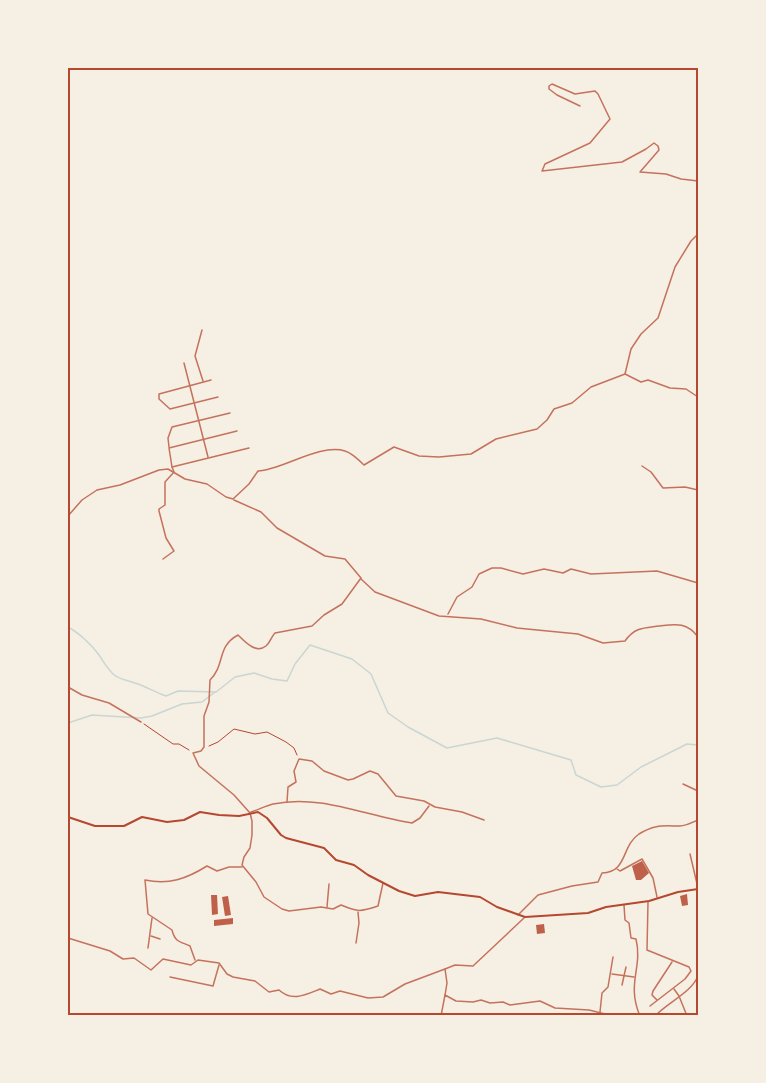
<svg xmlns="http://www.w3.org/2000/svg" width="766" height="1083" font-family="'PT Sans',sans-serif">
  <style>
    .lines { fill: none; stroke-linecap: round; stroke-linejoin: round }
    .stream { stroke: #c9d6d2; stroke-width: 1.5 }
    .building { fill: #bf614a }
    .path { stroke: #b5482f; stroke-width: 1 }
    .minor { stroke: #c5725c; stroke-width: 1.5 }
    .secondary { stroke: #b5482f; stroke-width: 2 }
    .neatline { fill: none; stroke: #b5482f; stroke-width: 2 }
  </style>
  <rect width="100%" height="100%" fill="#f6efe4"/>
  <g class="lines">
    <!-- stream -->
    <g class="stream">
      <path d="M68,627C79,633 92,645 99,655C104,663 107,668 113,674C120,680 127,680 135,683C145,686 155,692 166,696L178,691L216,692L235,677L254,673L272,679L287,681L295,664L310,645L352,659L371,674L388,713L408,727L447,748L497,738L571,760L576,775L601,787L617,785L641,767L687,744L698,745"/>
      <path d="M68,723L92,715L141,718L152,716L182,704L202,702L215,692"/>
    </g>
  </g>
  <!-- building -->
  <g class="building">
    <path d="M642,861L649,873L641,880H636L632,866Z"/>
    <path d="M687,894L688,905L682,906L680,896Z"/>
    <path d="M211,895H217L218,914L212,915Z"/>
    <path d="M228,896L231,915L225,916L222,897Z"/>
    <path d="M233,918V924L214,926V920Z"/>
    <path d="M544,924L545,933L537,934L536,925Z"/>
  </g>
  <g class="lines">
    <!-- path -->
    <g class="path">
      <path d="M144,724L173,744H179L189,750"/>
      <path d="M209,746L218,742L234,729L255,734L267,732L286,742L294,748L297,755"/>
    </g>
    <!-- minor -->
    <g class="minor">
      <path d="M580,106L557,95L549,89V86L552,84L575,94L595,91L598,94L610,119L590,143L545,164L542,171L622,162L646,149L654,143L658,146L659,150L640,172L666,174L681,179L698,181"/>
      <path d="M202,330L195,356L203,381"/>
      <path d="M184,363L208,457"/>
      <path d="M625,374L641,382L648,380L670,388L686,389L698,397"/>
      <path d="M211,380L159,394V399L170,409L218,397"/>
      <path d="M169,447L168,438L172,427L230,413"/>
      <path d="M642,466L651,472L663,488L685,487L698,490"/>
      <path d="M172,467L169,448L237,431"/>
      <path d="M234,500L261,512L277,528L325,556L345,559L361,578L342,604L324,615L312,626L275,633C271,637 270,643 266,646C256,654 245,642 238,635C216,647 226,664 210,680L209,702L204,716V747L201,751L193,753L199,766L234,795L250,813L252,821V835L250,848L244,857L242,865L256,882L264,897L282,909L289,911L321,907L333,909L341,905C358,912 360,912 378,906L383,883"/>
      <path d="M68,516L82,500L97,490L120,485L159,470L168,469L185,479L207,484L226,497L233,499L249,484L258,471C282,470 320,443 345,451C352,453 359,460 364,465L394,447L419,456L439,457L471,454L496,439L537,429L547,420L554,409L572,403L591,387L625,374L631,349L641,334L658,318L675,267L691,241L698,234"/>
      <path d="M163,559L174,551L166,538L159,511V509L165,505V482L174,472L172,467L249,448"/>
      <path d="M361,579L375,592L439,616L481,619L517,628L578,634L603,643L625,641C635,627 644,628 659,626C676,624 687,622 698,637"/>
      <path d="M448,614L457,597L472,587L479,574L492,568H501L523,574L544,569L563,573L571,569L591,574L657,571L698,583"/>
      <path d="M68,687L82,695L109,703L141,722"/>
      <path d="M683,784L698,791"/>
      <path d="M287,802L288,787L296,782L294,771L299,759L312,761L324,771L348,780L353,779L370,771L378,774L396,796L424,801L435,807L462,812L484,820"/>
      <path d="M251,812C258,810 265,806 273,804C321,794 365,816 412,823L420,818L429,806"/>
      <path d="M690,854L698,888"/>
      <path d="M617,869L620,871L642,859L653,878L657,897"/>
      <path d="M648,902L647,950L689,967L691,971L685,979L650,1006"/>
      <path d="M624,905L625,920L629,923L631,938L636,939C643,968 626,983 640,1016"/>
      <path d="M327,907L329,884"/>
      <path d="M518,915L538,895L572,886L598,882L602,873C628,872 621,846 639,834C655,824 663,826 680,826C686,826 693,822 698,820"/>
      <path d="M151,936L160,939"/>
      <path d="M68,938L110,951L123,959L134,958L151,970L163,959L191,965L198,960L219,963L227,974L233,977L255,981L269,992L279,990C292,1002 305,995 320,989L331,994L340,991L368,998L383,997L405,984L445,969"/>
      <path d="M356,943L359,923L358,912"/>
      <path d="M148,948L152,918"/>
      <path d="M195,960L190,946C179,941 175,942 172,930L148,914L145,880C169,885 186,879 207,866L217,871L229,867H242"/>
      <path d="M612,974L634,977"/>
      <path d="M170,977L213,986L219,965"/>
      <path d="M622,985L626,967"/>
      <path d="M674,989L679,996L687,1016"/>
      <path d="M445,995L447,983L445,969L455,965L473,966L524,918"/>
      <path d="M657,1000L652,995L653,991L672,962"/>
      <path d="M600,1012L602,993L608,987L613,957"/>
      <path d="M441,1016L445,995L456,1001L473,1002L481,1000L490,1003L503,1002L510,1005L540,1001L555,1008L589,1010L613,1016"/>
      <path d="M655,1016C668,1002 691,993 698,976"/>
    </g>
    <!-- secondary -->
    <path class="secondary" d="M68,817L95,826H124L142,817L167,822L184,820L200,812L219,815L239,816L258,812L267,818L281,835L286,838L324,848L336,860L354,865L368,875L399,891L415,896L438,892L480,897L497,907L525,917L588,913L606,907L649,901L678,892L698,889"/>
  </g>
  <!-- border -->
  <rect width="766" height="1083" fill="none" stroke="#f6efe4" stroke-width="138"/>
  <rect x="69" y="69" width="628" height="945" class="neatline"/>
</svg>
